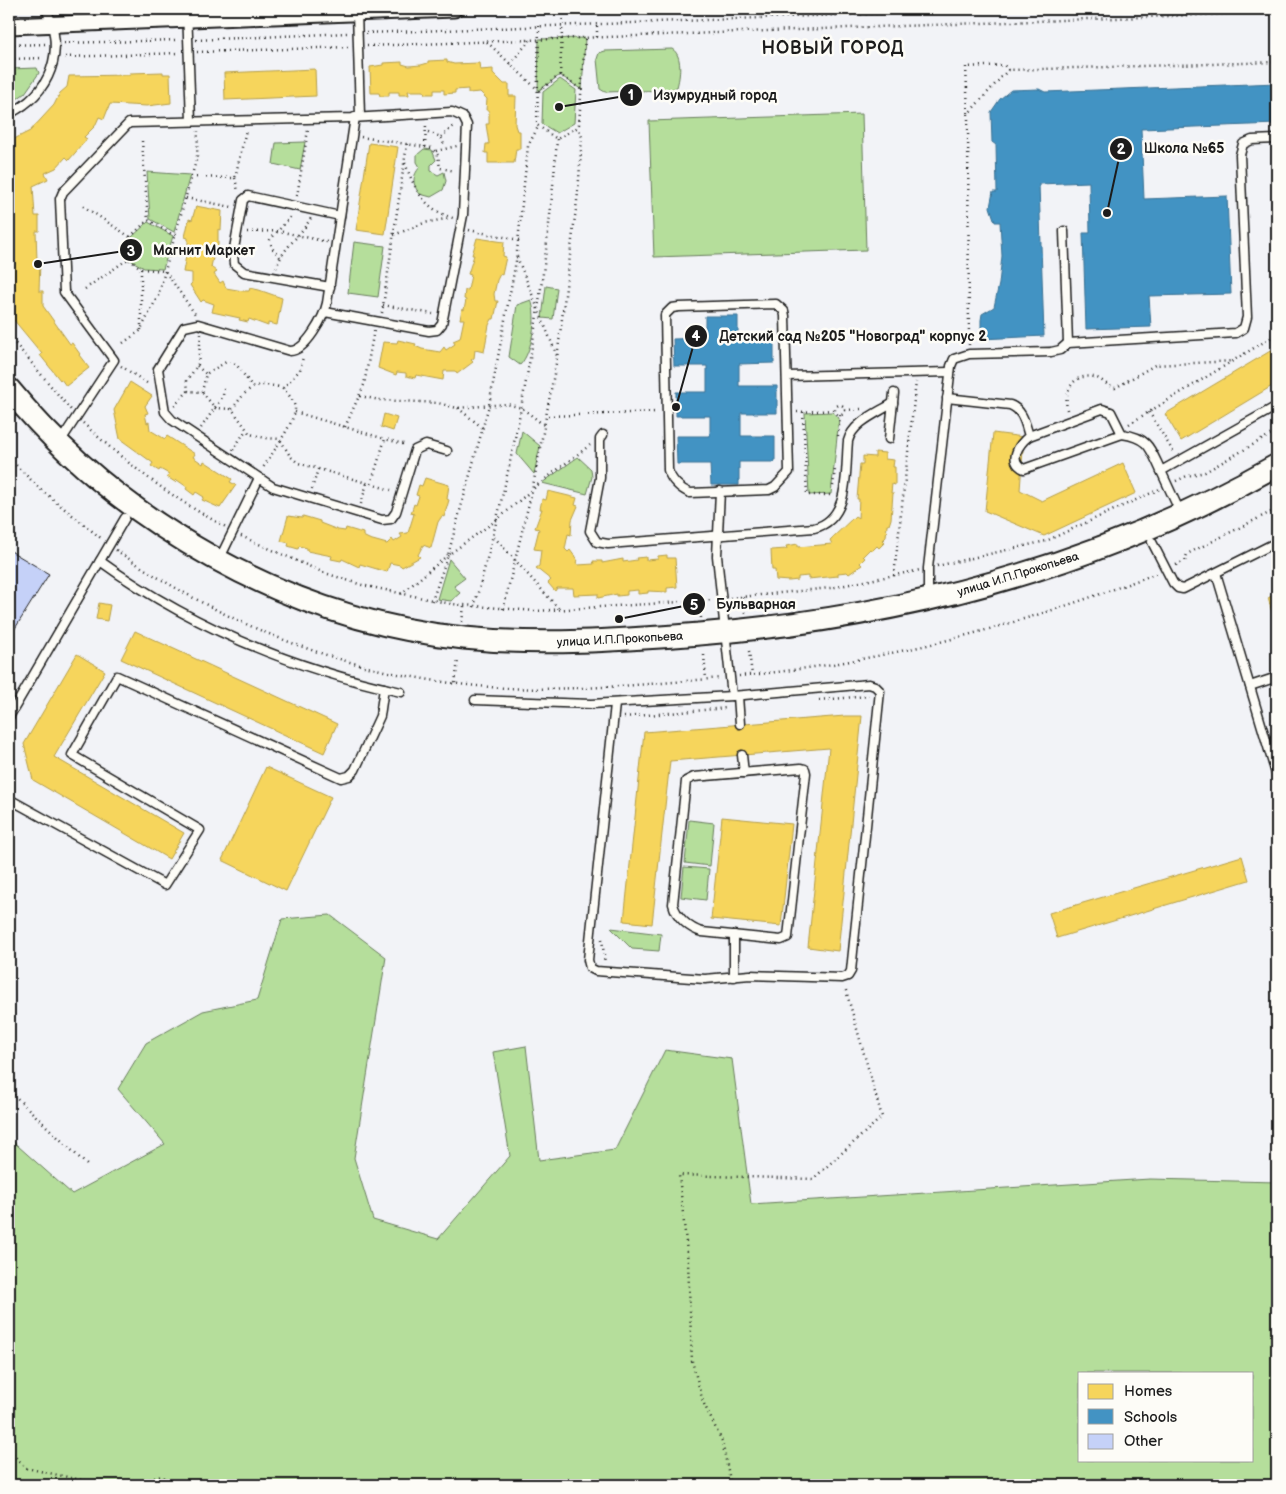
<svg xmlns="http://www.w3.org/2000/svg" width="1286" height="1494" font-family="'Balsamiq Sans',sans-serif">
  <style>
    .green { fill: #b5de9b; stroke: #687d5c; fill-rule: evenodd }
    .homes { fill: #f6d55c; stroke: #b59e49 }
    .schools { fill: #4393c3; stroke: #376f91 }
    .building { fill: #c5d1f8; stroke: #1c1c1c }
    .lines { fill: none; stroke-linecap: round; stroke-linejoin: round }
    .lane-casing { stroke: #1c1c1c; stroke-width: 11 }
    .street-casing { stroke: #1c1c1c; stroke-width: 19 }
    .secondary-casing { stroke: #1c1c1c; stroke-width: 25 }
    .path { stroke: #1c1c1c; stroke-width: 2.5; stroke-dasharray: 1 4; stroke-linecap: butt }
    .lane { stroke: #fdfcf7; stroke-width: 8 }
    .street { stroke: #fdfcf7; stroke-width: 15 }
    .secondary { stroke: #fdfcf7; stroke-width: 21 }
    .labels { text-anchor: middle; stroke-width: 5; stroke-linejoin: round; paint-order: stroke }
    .street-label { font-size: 12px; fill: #1c1c1c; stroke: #fdfcf7 }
    .district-label { font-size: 18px; font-weight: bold; letter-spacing: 1px; fill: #1c1c1c; stroke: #fdfcf7 }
    .leader { fill: none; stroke: #1c1c1c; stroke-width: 2 }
    .callout-dot { fill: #1c1c1c; stroke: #fdfcf7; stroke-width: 2 }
    .mark-label { font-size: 15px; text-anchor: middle; font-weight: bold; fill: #fff }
    .callout-label { font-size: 14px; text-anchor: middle; font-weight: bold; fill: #1c1c1c; stroke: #fdfcf7; stroke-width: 5; stroke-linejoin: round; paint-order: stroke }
  </style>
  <rect width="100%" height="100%" fill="#f2f3f7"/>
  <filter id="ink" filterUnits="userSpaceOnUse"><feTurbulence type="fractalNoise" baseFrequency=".02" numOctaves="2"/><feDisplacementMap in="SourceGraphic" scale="10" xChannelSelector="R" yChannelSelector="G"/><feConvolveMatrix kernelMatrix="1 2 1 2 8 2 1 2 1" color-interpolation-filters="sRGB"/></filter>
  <g filter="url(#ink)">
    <!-- green -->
    <g class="green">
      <path d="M585,38L582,90L560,75L538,91L539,39Z"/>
      <path d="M672,49C683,55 680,77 677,87L671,90L605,92L600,89L597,59L599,53L605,51Z"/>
      <path d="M37,68L39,73L25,93L9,105V69Z"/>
      <path d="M560,79L576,90L574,123L557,133L542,124L543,92Z"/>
      <path d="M862,114L866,250L654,257L649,121Z"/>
      <path d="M305,142L300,170L273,164L276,143Z"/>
      <path d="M424,149L432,150L436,160L431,165V171L438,175L444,172L446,181L443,190L431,197L420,194C412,185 412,176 420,167L417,162V155Z"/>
      <path d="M147,172L190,175L174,232L150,219Z"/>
      <path d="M148,222L173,236L163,269L144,268L129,259L132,237Z"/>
      <path d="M354,242L385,246L378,297L348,293Z"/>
      <path d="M546,286L557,288L553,319L542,318Z"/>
      <path d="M531,300C538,316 532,353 520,365L509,357L517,305Z"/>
      <path d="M832,412L839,418L831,494L809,495L805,413Z"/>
      <path d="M522,431L540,446L534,474L517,454Z"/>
      <path d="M578,457L591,469L592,477L587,494L542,483Z"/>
      <path d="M449,559L465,578L454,586L460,593L451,601L437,599Z"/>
      <path d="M689,820L714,823L710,866L685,863Z"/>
      <path d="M684,867L709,869L706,900L681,897Z"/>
      <path d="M330,915L386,957L354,1158L373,1220L438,1239L510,1156L493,1052L526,1046L539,1160L615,1150L665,1050L732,1059L751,1204L1150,1179L1277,1182V1485H9V1138L72,1194L165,1144L118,1089L146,1043L203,1011L257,1000L282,919ZM1080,1373H1252V1460H1080Z"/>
      <path d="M611,928L661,934L659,951L632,949Z"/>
    </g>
    <!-- homes -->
    <g class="homes">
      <path d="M447,60V62L454,64L479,63L480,70L493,69V73L504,84H509V96H516L515,125L517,131H520V149H516L514,163H488V153H485L486,144H489L486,124H489V110H486L487,99L480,92L468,93V89L455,90V93L444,94V90H434V94H425L424,91H408L409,95H399V92H389V96H380L379,93H371L370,67L383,65V63L402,62V64L409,66L421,65L428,63V61Z"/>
      <path d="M315,69L316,96L225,100L224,73Z"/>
      <path d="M163,72V74H170L171,103L147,106L110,104L104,119L99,117L95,126L84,137L87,139L69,160L66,157L56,168L45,173L48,179L33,186L35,216H39V231H36L37,261H40L39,291H43V306L70,344L72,343L80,354L79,355L89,368L66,386L61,379L60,380L40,355L42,354L13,319V292H10L9,286V145L16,138L30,131L54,105L60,93L67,87L69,76L130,75V73Z"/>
      <path d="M369,143L398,147L385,234L356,230Z"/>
      <path d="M196,206L222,211L221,230L218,229V249H215L211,267L217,272L214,274L220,283L223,281L226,288L243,291H249L250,288L259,290L282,298L277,325L268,323V326L249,319L248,322L239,320L240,318L212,312L214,304L203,300L201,302L190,285L192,283V273L183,272L188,245V238L185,237L189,219L192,220Z"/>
      <path d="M477,238L504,242L503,256L506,257L502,275L500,274L497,280L494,294L495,301H498L494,319H492L489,325L484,352L475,350L474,358L471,360L473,362L457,374L455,371H444L443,380L416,375L415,378L406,376V373L397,372L396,375L378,368L383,342L397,343L398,340L416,344L415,346L422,349L440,352L444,347L446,350L455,344L453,341L460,338L464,319H460L462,309L464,310L466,300L464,299L465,290H468L471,275L468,274L474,255H472Z"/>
      <path d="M1277,347V383L1181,441L1165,414Z"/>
      <path d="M130,382L152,396L145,406L148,413L145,414L147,423L149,422L150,430L165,439L167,436L195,454L193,457L203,464L204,461L232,479L230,482L236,485L220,508L202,500L204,497L196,492L194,495L186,489L187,487L177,480L175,482L167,477L169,474L160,469L159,471L151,466L153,463L120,439L114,410Z"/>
      <path d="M384,414L397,418L393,431L381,427Z"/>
      <path d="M993,433L1024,437L1020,490L1042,501L1123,463L1136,493L1044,536L985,511Z"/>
      <path d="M875,452L885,453V459L894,460L893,467H895V485L892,484L891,493H893L891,519L889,525H887L886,537L883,540L885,542L879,548L877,546L872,551L870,549L863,556L865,558L860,563L862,565L849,574L847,572L838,573V576L808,579V576L798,577V580L789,581L776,580L775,570H772L771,550L787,549L786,546L798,544V547L832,544L830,540L855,516L858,518L859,499H857L860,464H863V456L875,457Z"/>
      <path d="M425,478L449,485L447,499L449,500L444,517L442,516L438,522L431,548L423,545L418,555L420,557L402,567L400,565L390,563L387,572L360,564L359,567L342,559L341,561L331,559L332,556L307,551V548L299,546L298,549L288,546L289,543L281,541L288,516L302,518L303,516L320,521V523L338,530L345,531L346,528L363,533V536L369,539L387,544L392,539L394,542L402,537L400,534L408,533L414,514L411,513L414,504L416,505L419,496L416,495L419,485L422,486Z"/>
      <path d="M548,491L577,498L575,505L578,506L572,520L571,535L568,534L565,549L568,552L570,550L578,561L576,562L578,565L594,564L593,561H602V563L623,559V562L637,560L636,558L646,557V560L658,559V556L667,555V558H675L677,587L667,588V592L648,591V593L638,594V590L627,591V595L617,596V594L598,598V594L574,595L573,588H557L555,591L548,583L551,580L536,568L539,566L541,550L534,549L539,529L535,528L542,509H540L542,499L546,500Z"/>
      <path d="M1277,593V630L1268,598Z"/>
      <path d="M99,603L110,605L107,621L96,619Z"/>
      <path d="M135,631L337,724L324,753L121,659Z"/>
      <path d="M77,654L105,671L54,757L184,833L169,859L33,780L24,744Z"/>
      <path d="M845,716H862L838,951L808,947L829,748L670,761L652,924L624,921L644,732Z"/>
      <path d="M266,767L331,797L286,891L222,860Z"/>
      <path d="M722,817L792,824L781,926L711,919Z"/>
      <path d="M1242,856L1249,880L1057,938L1049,913Z"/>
    </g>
    <!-- schools -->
    <g class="schools">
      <path d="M1277,83V124L1141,129L1144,199L1227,196L1231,294L1149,296L1151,327L1086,329L1083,233H1090L1089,182L1039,184L1044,336L981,339V320L982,314L994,307L999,284L1002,256L1000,222H995L990,207L993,192H997L996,145L992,142L991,112L1000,99L1011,90L1039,89L1045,92Z"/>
      <path d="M705,316H738V337H774V363L739,364V386H777V413H741V436H775V462H739V485H711L710,464H677L676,436H710V416H676V392H707V366H674L673,339L705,338Z"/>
    </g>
    <!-- building -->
    <path class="building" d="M9,550L49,574L9,638Z"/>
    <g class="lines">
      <!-- lane casing -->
      <g class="lane-casing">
        <g id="lane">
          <path d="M187,9L191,121"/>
          <path d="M357,11L360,116"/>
          <path d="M9,114C51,93 66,52 46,9"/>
          <path d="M355,117L327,303C324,317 306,351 290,351L198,324L184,327L158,369L165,412L172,420L273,487L382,520L391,519L396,512L415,450L426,445L447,451"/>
          <path d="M1064,231L1068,343"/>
          <path d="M330,287L244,272L234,264L233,254L243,200L248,196L340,216"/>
          <path d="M776,304L784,311L785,316L789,472L775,487L769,490L690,493C680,489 671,480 668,470L665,315L672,308L679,307Z"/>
          <path d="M787,376L950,372"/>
          <path d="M947,398L1010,405C1023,410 1025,423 1029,436C1019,444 1007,461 1024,469L1122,434C1149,438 1150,448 1161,471"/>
          <path d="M603,435L600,439V478L590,531L597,542L608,544L814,528C851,519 845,470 848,441C853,422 878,413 893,403"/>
          <path d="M1029,436L1102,409L1111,412L1122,434"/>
          <path d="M889,439L894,393"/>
          <path d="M60,442L114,360L64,292L60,199L63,192L129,123L352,118L452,112L463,117L467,125L463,215L442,324L437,330L429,331L325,312"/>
          <path d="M1180,512L1161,471L1277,406"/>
          <path d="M1152,542L1173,583L1178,588L1183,589L1277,542"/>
          <path d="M219,560L259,478"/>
          <path d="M100,561C191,627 291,668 401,692"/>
          <path d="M1216,573L1277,777"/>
          <path d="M928,596V568L951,366L954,359L969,354L1051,352L1060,350L1068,343L1236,333L1244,328L1247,317L1240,155L1243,144L1252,140L1277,139"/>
          <path d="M1250,686L1277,677"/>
          <path d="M738,696L740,724"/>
          <path d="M475,700L591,704L732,696"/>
          <path d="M615,704L588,960L590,968L596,971L705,979L750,975L842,978L848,976L851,971L880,691L875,686L869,684L732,696L717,556L720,491"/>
          <path d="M9,717L125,518"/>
          <path d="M742,755L744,773"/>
          <path d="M801,768L805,769L806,773L788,937L781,940L702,932C690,929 676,917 673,904L686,781L694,777Z"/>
          <path d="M9,799L165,885L200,830L72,755L117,676L341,778L349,776L355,770L380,716L384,688"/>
          <path d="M734,977V935"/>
        </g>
      </g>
      <!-- street casing -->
      <g class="street-casing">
        <path id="street" d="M9,26L454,9"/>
      </g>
      <!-- secondary casing -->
      <g class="secondary-casing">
        <path id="secondary" d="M9,389C120,524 290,620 464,638C543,646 620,640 699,634C902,618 1099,566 1277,465"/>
      </g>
      <!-- path -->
      <g class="path">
        <path d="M9,9H18"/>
        <path d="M539,26L537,125L557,139L578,127L579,124L585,38"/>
        <path d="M366,33L997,9"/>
        <path d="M597,37V24"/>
        <path d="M196,40L348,33"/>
        <path d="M487,42L537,89"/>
        <path d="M64,43L178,40"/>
        <path d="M9,45L46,44"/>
        <path d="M367,46L1277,12"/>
        <path d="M197,52L349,47"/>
        <path d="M65,57L179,53"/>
        <path d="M9,59L44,58"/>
        <path d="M510,64L530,40"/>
        <path d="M560,75L563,9"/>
        <path d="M539,91L560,75L582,90"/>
        <path d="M968,113L966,67L1004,65L1008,70"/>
        <path d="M428,132L441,137L445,147"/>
        <path d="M361,137L432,148L438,155L440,168L455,171"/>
        <path d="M441,137L455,125"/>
        <path d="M142,141L148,220"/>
        <path d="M425,147L426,124"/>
        <path d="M436,151L457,146"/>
        <path d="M405,163C415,190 424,209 453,218"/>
        <path d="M191,177L235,178L246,130"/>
        <path d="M235,178L238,191"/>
        <path d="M297,196L308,130"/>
        <path d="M186,198L232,207"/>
        <path d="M83,206L130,237"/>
        <path d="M469,230L519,240"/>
        <path d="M247,232L279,231L327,242"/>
        <path d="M394,235L424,223L450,218"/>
        <path d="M175,236L148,220L130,237L127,258L142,269L165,271L195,314"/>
        <path d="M280,257L272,248L270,240L292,215"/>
        <path d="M517,257L557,356"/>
        <path d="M276,268C284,246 299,238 311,218"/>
        <path d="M85,289L128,259"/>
        <path d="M383,305L433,314"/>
        <path d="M382,313L407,144"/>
        <path d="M141,330V269"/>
        <path d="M201,334L198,364L187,381L188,391L202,392L215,408L232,409L250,434L265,438L280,439L290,456L298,463L391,490"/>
        <path d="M9,336L71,410"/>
        <path d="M123,343L140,331L158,296L197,157L198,131"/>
        <path d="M969,345L968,114L1008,70L1277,62"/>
        <path d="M121,366L150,385"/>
        <path d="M197,366L206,374"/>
        <path d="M283,388L300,370L303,357"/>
        <path d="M202,392L206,374L226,362L236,364L252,386"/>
        <path d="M360,396L379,400L438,403L457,408L507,404L522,408L545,426"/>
        <circle cx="840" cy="410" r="5"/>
        <path d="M174,406L188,391"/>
        <path d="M458,408L484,429"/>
        <path d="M232,409C248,389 252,381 279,387C286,390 294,400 295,408C296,421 270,456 263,468"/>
        <path d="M845,410L861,409"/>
        <path d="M1067,410C1064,392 1072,373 1094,377C1102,379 1107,386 1115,388L1155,365L1232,361"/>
        <path d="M295,412L385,439"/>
        <path d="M797,412L835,410"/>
        <path d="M803,412L807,495H832"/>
        <path d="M1149,412L1174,453"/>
        <path d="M548,416L657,412"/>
        <path d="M83,423C127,464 173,499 226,527"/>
        <path d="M1129,424L1277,334"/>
        <path d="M345,427L364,385L374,330"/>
        <path d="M201,428L223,396L224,385"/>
        <path d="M838,436L840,415"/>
        <path d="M233,450L246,430"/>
        <path d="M9,458L40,489L102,539"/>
        <path d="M1176,481L1187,476L1205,472L1277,431"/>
        <path d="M371,484L385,439L407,445"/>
        <path d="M833,486L835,469"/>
        <path d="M312,489L318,469"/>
        <path d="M361,504L367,483"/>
        <path d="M241,536L322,572L362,585L451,604L535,611L713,600"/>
        <path d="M494,537L560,610"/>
        <path d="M116,550C231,630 365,681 506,688C577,691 650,684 721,678"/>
        <path d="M1176,565L1185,561L1187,554L1277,509"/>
        <path d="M937,566L1046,541L1160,489"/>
        <path d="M894,576L916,382"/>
        <path d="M401,594L448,555L498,519L540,483L590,445"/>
        <path d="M743,597L745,613"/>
        <path d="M730,598L830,588L920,570"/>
        <path d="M432,601L448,555L489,405L516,261L528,146L538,127"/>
        <path d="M700,602L701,618"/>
        <path d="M474,607C517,453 545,298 557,139"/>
        <path d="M503,609L532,491L557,358L578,193L582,137L578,127"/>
        <path d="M462,622L464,606"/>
        <path d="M749,651L752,675"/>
        <path d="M704,655L706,679"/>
        <path d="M739,676C883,663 1022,625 1157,573"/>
        <path d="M455,683L458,660"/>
        <path d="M819,700L869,696"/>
        <path d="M624,717L727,708"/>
        <path d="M602,939L605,963"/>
        <path d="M9,1086L16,1097L88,1166"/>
        <path d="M9,1450L26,1468L104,1485"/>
        <path d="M125,1485L162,1476L173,1485"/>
        <path d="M731,1485L722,1441L703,1402L692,1361L688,1262L679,1175L813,1179L882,1117L845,987"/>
      </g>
      <!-- lane -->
      <use href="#lane" class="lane"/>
      <!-- street -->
      <use href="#street" class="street"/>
      <!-- secondary -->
      <use href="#secondary" class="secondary"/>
    </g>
  </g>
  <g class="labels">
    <!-- street labels -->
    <g class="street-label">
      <text transform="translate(1018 574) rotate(-17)" y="4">улица И.П.Прокопьева</text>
      <text transform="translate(620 639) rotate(-3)" y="4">улица И.П.Прокопьева</text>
    </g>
    <!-- district labels -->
    <g class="district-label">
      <text x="833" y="54">НОВЫЙ ГОРОД</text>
    </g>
  </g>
  <!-- callouts -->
  <path class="leader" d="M559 107L631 95M1107 213L1121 149M38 264L131 250M676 407L696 336M619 619L694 604"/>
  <g class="callout-dot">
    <circle cx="559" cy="107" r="5"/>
    <circle cx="1107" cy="213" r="5"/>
    <circle cx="38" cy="264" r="5"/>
    <circle cx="676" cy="407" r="5"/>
    <circle cx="619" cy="619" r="5"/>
    <circle cx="631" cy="95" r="12"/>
    <circle cx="1121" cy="149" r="12"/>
    <circle cx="131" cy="250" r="12"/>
    <circle cx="696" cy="336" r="12"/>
    <circle cx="694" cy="604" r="12"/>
  </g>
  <g class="mark-label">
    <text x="631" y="100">1</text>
    <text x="1121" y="154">2</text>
    <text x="131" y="256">3</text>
    <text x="696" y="341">4</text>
    <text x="694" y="610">5</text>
  </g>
  <g class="callout-label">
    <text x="715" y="100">Изумрудный город</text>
    <text x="1184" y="153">Школа №65</text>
    <text x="204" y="255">Магнит Маркет</text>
    <text x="853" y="341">Детский сад №205 "Новоград" корпус 2</text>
    <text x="756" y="609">Бульварная</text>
  </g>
  <!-- margin -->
  <rect width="1286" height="1494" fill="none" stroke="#fdfcf7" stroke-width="30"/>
  <rect x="15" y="15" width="1256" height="1464" fill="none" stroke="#1c1c1c" stroke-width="2" filter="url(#ink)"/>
  <!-- legend -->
  <rect x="1078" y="1372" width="175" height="90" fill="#fdfcf7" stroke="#a3a29f"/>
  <rect x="1088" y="1384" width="25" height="15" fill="#f6d55c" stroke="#a3a29f"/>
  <text x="1124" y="1396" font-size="15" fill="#1c1c1c">Homes</text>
  <rect x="1088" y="1409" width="25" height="15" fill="#4393c3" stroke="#a3a29f"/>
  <text x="1124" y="1422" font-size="15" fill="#1c1c1c">Schools</text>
  <rect x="1088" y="1434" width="25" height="15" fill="#c5d1f8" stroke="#a3a29f"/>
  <text x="1124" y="1446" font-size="15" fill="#1c1c1c">Other</text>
</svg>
